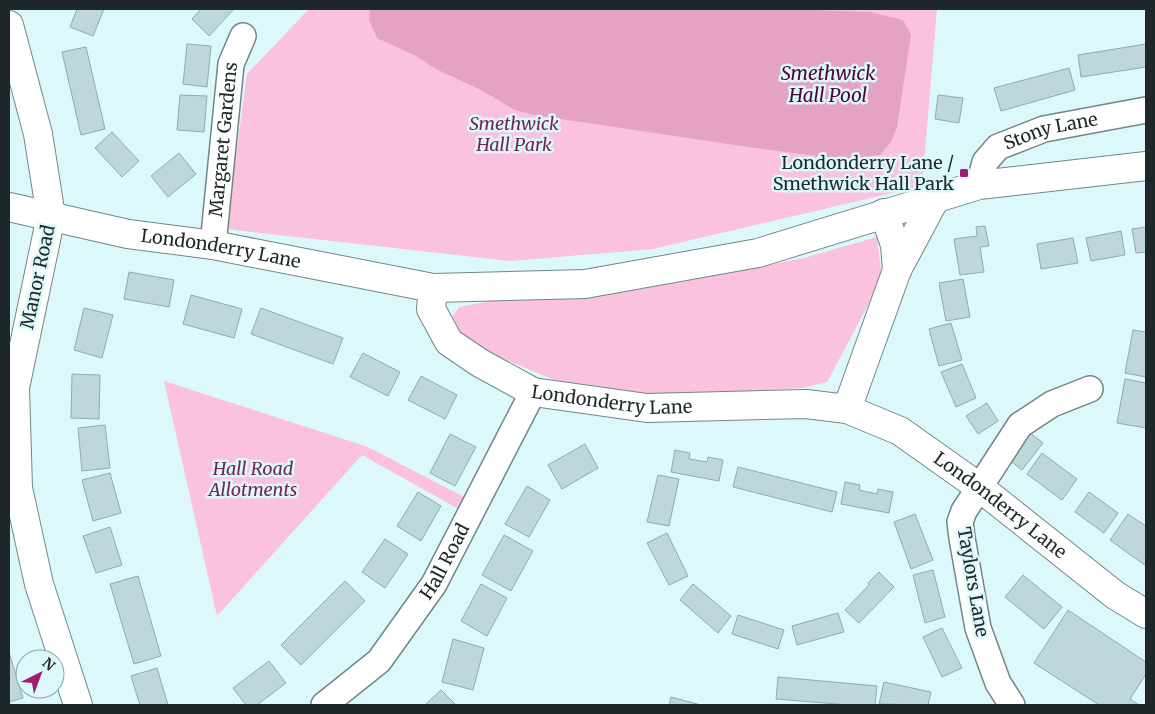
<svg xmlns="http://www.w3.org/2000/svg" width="1155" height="714" font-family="Merriweather,serif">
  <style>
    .green { fill: #fac2de }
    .water { fill: #e4a3c3 }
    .building { fill: #bdd7db; stroke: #90aaad }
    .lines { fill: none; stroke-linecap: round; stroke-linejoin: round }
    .minor-casing { stroke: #6f878b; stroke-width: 28 }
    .tertiary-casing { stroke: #6f878b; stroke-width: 30 }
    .minor { stroke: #fff; stroke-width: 25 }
    .tertiary { stroke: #fff; stroke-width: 28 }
    .poi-dot { fill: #9f1e70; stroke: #ddf8fb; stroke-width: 2 }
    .labels { text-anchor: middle; stroke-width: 5; stroke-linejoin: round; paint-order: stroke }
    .park-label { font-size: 18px; font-style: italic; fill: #712652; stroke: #ddf8fb }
    .street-label { font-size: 18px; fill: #1e282a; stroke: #ddf8fb }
    .poi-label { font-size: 18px; fill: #1e282a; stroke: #ddf8fb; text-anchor: end }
    .water-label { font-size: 19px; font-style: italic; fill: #4f0235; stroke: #ddf8fb }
  </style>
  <rect width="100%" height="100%" fill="#ddf8fb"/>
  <!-- green -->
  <g class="green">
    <path d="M309,9H937L922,186L653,249L510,261L226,229L247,74Z"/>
    <path d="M877,237L882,279L827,382L802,388L653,396L557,381L489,353L446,327L459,307L503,299L647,288L804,258Z"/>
    <path d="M164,381L368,447L468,499L462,511L362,455L217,616Z"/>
  </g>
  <!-- water -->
  <path class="water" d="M370,9H782L870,12L903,20L911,35L897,127L891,142L880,155L848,160L762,149L534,115L515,110L481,90L436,69L416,56L377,38L369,20Z"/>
  <!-- building -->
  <g class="building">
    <path d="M77,9H104L93,36L70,27Z"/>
    <path d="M201,9H234L209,36L192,19Z"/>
    <path d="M187,44L211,46L207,87L183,84Z"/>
    <path d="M1146,44V67L1081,77L1078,55Z"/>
    <path d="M86,47L105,129L81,135L62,52Z"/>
    <path d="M1069,68L1075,90L1001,111L994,88Z"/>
    <path d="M180,95L207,96L204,132L177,130Z"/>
    <path d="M938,95L963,98L959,123L935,119Z"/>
    <path d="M112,132L139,161L122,177L95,148Z"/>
    <path d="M179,153L196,174L168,197L151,176Z"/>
    <path d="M985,226L989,246L980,247L984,272L960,275L954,239L977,236L976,227Z"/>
    <path d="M1146,227V252L1136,253L1132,229Z"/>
    <path d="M1121,231L1125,255L1091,261L1086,238Z"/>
    <path d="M1073,238L1078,263L1041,269L1037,244Z"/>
    <path d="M129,272L174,280L169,307L124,299Z"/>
    <path d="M963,279L970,317L946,321L939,283Z"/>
    <path d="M191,295L242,309L234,338L183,324Z"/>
    <path d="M84,308L113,315L102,358L74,350Z"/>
    <path d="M261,308L343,338L333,364L251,334Z"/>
    <path d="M951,323L962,360L939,366L929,329Z"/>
    <path d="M1133,330L1146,332V377L1125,373Z"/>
    <path d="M363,353L400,372L388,396L350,377Z"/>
    <path d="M962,364L976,398L956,407L941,372Z"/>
    <path d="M72,374L100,375L99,419L71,418Z"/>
    <path d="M421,376L457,395L445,419L408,400Z"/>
    <path d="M1125,379L1146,383V428L1117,423Z"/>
    <path d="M987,403L998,421L978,434L966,416Z"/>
    <path d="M105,425L110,468L82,471L78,428Z"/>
    <path d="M1029,432L1043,443L1022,470L1008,459Z"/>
    <path d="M450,434L476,447L455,486L430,473Z"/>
    <path d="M585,444L598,468L562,489L548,465Z"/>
    <path d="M675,450L690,453L689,459L707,462L708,457L723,460L719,481L671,472Z"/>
    <path d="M1042,453L1077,479L1062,500L1027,474Z"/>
    <path d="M738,467L837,492L832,512L733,487Z"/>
    <path d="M110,473L121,513L93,521L82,480Z"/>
    <path d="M658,475L679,479L669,526L647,522Z"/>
    <path d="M845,482L860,485L859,490L877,494L878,489L893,492L889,513L841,504Z"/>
    <path d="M527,486L550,500L529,537L505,524Z"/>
    <path d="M418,492L441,506L421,541L397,526Z"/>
    <path d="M1089,492L1118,513L1104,533L1075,512Z"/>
    <path d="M915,514L933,560L911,569L894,522Z"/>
    <path d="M1128,514L1146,526V566L1110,540Z"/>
    <path d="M110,527L122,565L96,573L83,536Z"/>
    <path d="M667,533L688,576L669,585L647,543Z"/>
    <path d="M504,535L533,551L511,591L482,575Z"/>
    <path d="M385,539L408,554L385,588L362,572Z"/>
    <path d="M933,570L945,617L925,623L913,575Z"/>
    <path d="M879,572L894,587L859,623L845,610L869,585L868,583Z"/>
    <path d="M1023,575L1062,607L1044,629L1005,597Z"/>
    <path d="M138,576L161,656L134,664L110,584Z"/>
    <path d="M345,581L365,601L301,665L281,645Z"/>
    <path d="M481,584L507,598L487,636L461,621Z"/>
    <path d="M693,584L731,616L718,633L680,600Z"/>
    <path d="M1068,610L1146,662V674L1130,699L1139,705H1099L1034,663Z"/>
    <path d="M838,613L844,632L797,645L792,626Z"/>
    <path d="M738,615L784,630L778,649L732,634Z"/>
    <path d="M942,628L962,668L942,677L923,637Z"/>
    <path d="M453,639L484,648L473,690L442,682Z"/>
    <path d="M9,652L23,698L9,702Z"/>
    <path d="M269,661L286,683L257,705H246L233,688Z"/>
    <path d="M157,668L168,705H140L131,676Z"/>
    <path d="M778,677L877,686L875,705H848L776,699Z"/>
    <path d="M884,682L931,692L928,705L879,704Z"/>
    <path d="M441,690L456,705H425Z"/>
    <path d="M671,697L701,705H669Z"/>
  </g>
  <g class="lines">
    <!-- minor casing -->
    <g class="minor-casing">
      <g id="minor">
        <path id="s1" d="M979,185L985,162L998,147L1044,129L1146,110"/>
        <path id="s2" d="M213,245L231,64L243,36"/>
        <path id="s3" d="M324,705L379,661L434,584L533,392"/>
        <path d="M1012,705L998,683L978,628L962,538L960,522L964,511L1020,425L1052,404L1090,389"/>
      </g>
    </g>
    <!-- tertiary casing -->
    <g class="tertiary-casing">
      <g id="tertiary">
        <path d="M9,25L38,134L51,216L15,388L18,488L39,584L78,705"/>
        <path id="s4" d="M9,207L128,234L213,245L433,288L585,284L758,253L979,185L1146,166"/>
        <path d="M884,213L895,245L897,270"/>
        <path id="s5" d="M433,288L431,309L449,342L480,363L533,392L647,408L806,404L847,409L900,431L979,487L1115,595L1146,614"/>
        <path d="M847,409L897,270L935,199"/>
      </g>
    </g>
    <!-- minor -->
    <use href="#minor" class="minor"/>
    <!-- tertiary -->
    <use href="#tertiary" class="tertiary"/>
  </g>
  <!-- markers -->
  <rect class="poi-dot" x="959" y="168" width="10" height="10" rx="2.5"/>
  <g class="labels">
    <!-- park labels -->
    <g class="park-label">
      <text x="514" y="130">Smethwick<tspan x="514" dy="21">Hall Park</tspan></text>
      <text x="253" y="475">Hall Road<tspan x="253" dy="21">Allotments</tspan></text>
    </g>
    <!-- street labels -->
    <g class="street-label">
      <text dy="6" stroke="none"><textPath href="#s1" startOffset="99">Stony Lane</textPath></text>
      <text dy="6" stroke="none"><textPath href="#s2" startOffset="106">Margaret Gardens</textPath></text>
      <text dy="6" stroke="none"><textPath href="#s4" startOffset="216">Londonderry Lane</textPath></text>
      <text transform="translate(38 277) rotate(-78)" y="6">Manor Road</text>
      <text dy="6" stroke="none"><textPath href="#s5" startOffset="236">Londonderry Lane</textPath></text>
      <text dy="6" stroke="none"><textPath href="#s5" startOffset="654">Londonderry Lane</textPath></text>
      <text dy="6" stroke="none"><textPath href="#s3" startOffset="190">Hall Road</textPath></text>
      <text transform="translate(973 582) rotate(80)" y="6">Taylors Lane</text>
    </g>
    <!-- poi labels -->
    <g class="poi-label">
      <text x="954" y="169">Londonderry Lane /<tspan x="954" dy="21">Smethwick Hall Park</tspan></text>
    </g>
    <!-- water labels -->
    <g class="water-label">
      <text x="828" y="80">Smethwick<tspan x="828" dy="22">Hall Pool</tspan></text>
    </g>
  </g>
  <!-- border -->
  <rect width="1155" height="714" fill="none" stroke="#1e282a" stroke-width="20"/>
  <!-- north arrow -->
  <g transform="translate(40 674) rotate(42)"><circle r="24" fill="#ddf8fb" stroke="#91a5a7"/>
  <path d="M0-4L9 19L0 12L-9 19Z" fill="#9f1e70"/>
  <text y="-8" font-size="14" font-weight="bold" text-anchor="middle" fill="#1e282a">N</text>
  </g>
</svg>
